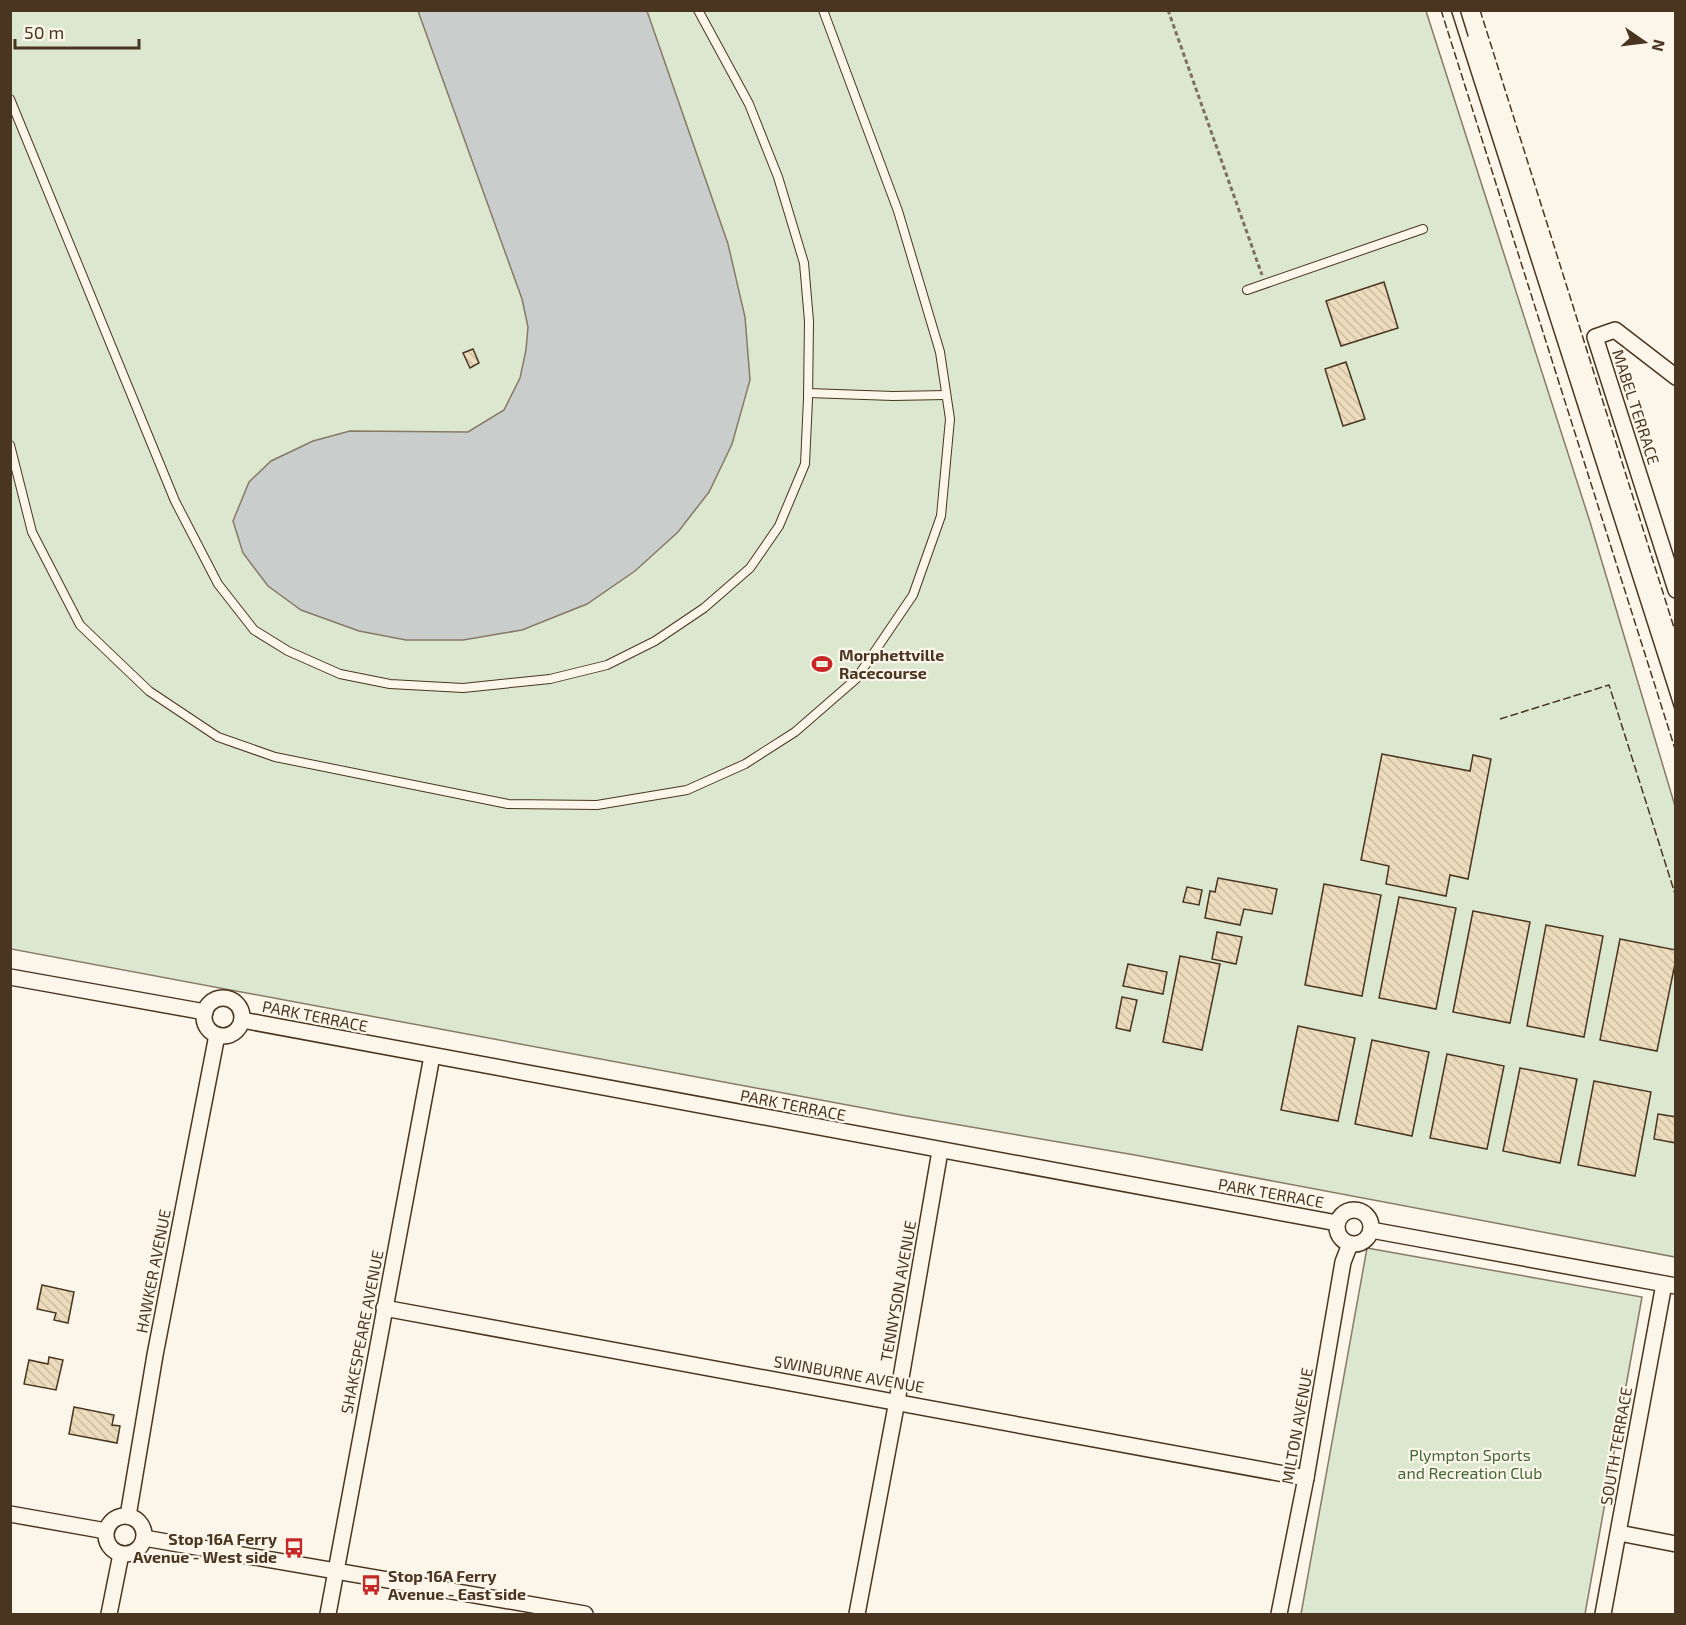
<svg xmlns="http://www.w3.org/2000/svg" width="1686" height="1625" font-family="'Exo 2',sans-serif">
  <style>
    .green { fill: #dce7d0; stroke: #887966; stroke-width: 1.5 }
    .water { fill: #c9cecd; stroke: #887966; stroke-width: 1.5 }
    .building { fill: url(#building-back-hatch); stroke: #4a3520; stroke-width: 1.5 }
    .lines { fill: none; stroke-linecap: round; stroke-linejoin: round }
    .lane-casing { stroke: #4a3520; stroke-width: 10 }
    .street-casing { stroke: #4a3520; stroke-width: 18 }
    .path { stroke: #7f6f5c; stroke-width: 3; stroke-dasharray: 4.5 3; stroke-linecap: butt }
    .lane { stroke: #fbf6e9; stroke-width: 8 }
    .street { stroke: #fbf6e9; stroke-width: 15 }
    .tram { stroke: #4a3520; stroke-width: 1.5 }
    .fence { stroke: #4a3520; stroke-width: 1.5; stroke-dasharray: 8 3; stroke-linecap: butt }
    .labels { text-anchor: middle; stroke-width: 4.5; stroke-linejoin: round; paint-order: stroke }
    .street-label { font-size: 16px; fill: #4a3520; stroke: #fbf6e9 }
    .poi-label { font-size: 16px; font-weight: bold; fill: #4a3520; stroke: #fbf6e9; text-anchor: start }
    .park-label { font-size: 16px; fill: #436837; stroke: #fbf6e9 }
  </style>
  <defs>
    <pattern id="building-back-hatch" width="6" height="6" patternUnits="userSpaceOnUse" patternTransform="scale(1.5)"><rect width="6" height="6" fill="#ecdcbc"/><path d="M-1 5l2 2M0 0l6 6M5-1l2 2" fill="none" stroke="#ccbda1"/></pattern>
  </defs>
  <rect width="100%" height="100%" fill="#fbf6e9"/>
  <!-- green -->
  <g class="green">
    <path d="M10,11H1426L1590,522L1675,806V1257L1135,1155L901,1115L11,949Z"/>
    <path d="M1367,1248L1642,1297L1585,1614H1301Z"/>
  </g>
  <!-- water -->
  <path class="water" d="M418,11H647L728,244L745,317L750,380L732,444L709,492L678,532L635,571L587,604L522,630L463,640H406L359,631L301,610L268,586L243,553L233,521L249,482L271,461L313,441L350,431L468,432L504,410L520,378L526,350L528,327L522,299Z"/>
  <!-- building -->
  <g class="building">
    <path d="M1384,282L1398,328L1341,346L1326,301Z"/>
    <path d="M473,349L479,363L470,368L463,353Z"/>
    <path d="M1346,362L1365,419L1343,426L1325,369Z"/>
    <path d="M1382,754L1470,771L1473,755L1491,759L1468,879L1450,875L1446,896L1386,884L1389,866L1361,860Z"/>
    <path d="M1218,878L1277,889L1272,914L1244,909L1240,925L1205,918L1210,891L1215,892Z"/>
    <path d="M1324,884L1381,895L1362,996L1305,985Z"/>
    <path d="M1187,887L1202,890L1199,905L1183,902Z"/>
    <path d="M1399,897L1456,908L1436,1009L1379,998Z"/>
    <path d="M1473,911L1530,922L1510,1023L1453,1012Z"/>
    <path d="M1546,925L1603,936L1584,1037L1527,1026Z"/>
    <path d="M1217,932L1242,937L1236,964L1212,959Z"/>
    <path d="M1620,939L1676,950V959L1657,1051L1600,1040Z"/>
    <path d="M1180,956L1220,964L1202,1050L1163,1042Z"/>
    <path d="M1128,964L1167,972L1163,994L1123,986Z"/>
    <path d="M1122,997L1137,1000L1130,1031L1116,1028Z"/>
    <path d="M1298,1026L1355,1038L1338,1121L1281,1110Z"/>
    <path d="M1372,1040L1429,1052L1412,1136L1355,1124Z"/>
    <path d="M1447,1054L1504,1066L1487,1149L1430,1138Z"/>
    <path d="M1520,1068L1577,1079L1560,1163L1503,1151Z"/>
    <path d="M1594,1081L1651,1092L1635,1176L1578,1165Z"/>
    <path d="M1658,1114L1676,1117V1143L1654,1139Z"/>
    <path d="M42,1285L74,1292L68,1323L54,1320L56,1313L37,1309Z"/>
    <path d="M49,1357L63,1360L56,1390L24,1384L29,1360L48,1364Z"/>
    <path d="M74,1407L114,1415L112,1425L120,1426L117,1443L69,1434Z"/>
  </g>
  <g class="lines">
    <!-- lane casing -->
    <g class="lane-casing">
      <g id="lane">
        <path d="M10,99L175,501L218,584L254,630L288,651L340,674L390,684L463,688L550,679L607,665L655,641L704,608L750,568L779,526L805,464L808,399L809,321L804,263L778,177L749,104L698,10"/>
        <path d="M1247,290L1423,229"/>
        <path d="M808,393L893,396L946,395"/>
        <path d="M10,445L32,532L80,625L149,691L218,737L275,757L508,804L597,805L687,790L745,764L795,732L856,679L913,595L941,516L950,419L940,352L898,211L823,10"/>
      </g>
    </g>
    <!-- street casing -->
    <g class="street-casing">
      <g id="street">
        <path d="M1676,377L1615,330L1595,337L1676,590"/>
        <path d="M10,977L205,1012"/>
        <circle cx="223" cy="1017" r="19"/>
        <path d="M242,1020L1337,1223"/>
        <circle cx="1354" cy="1227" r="17"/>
        <path d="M1371,1230L1676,1286"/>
        <path d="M384,1308L1306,1478"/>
        <path d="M10,1514L106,1531"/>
        <circle cx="125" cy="1535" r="19"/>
        <path d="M128,1516L155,1355L217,1035"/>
        <path d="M1619,1533L1676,1544"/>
        <path d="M144,1538L585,1614"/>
        <path d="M109,1614L121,1554"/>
        <path d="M328,1614L432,1056"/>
        <path d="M857,1614L897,1401L940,1151"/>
        <path d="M1279,1614L1306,1478L1343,1262L1350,1244"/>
        <path d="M1603,1614L1664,1284"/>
      </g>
    </g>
    <!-- path -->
    <path class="path" d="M1168,10L1262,275"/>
    <!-- lane -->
    <use href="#lane" class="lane"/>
    <!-- street -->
    <use href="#street" class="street"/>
    <!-- tram -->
    <g class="tram">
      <path d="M1451,10L1676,713"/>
      <path d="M1460,10L1468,36"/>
    </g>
    <!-- fence -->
    <g class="fence">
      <path d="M1441,10L1676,752"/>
      <path d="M1480,10L1676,634"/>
      <path d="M1500,719L1609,685L1676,897"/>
    </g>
  </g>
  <!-- icons -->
  <defs>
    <g id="stadium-bare" transform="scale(1.62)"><path d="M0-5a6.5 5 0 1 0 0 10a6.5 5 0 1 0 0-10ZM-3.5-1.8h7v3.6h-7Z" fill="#c62828" stroke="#fbf6e9" stroke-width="2.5" paint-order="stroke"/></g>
    <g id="bus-bare" transform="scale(1.62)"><path d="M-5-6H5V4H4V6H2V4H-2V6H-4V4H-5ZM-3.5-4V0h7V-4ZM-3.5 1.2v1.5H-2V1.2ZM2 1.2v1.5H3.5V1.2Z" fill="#c62828" stroke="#fbf6e9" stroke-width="2.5" paint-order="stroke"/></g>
  </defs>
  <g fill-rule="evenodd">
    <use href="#stadium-bare" x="822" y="664"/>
    <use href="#bus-bare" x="294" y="1548"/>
    <use href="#bus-bare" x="371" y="1585"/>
  </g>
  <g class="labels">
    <!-- street labels -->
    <g class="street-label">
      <text transform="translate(1636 407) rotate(72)" y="6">MABEL TERRACE</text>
      <text transform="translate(315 1016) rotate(11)" y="6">PARK TERRACE</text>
      <text transform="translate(793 1105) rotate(11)" y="6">PARK TERRACE</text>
      <text transform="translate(1271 1193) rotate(10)" y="6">PARK TERRACE</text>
      <text transform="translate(153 1271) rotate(-79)" y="6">HAWKER AVENUE</text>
      <text transform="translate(898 1291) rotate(-80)" y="6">TENNYSON AVENUE</text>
      <text transform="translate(362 1332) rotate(-79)" y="6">SHAKESPEARE AVENUE</text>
      <text transform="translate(849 1374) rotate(10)" y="6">SWINBURNE AVENUE</text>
      <text transform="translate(1297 1426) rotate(-80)" y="6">MILTON AVENUE</text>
      <text transform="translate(1616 1446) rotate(-80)" y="6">SOUTH TERRACE</text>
    </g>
    <!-- poi labels -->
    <g class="poi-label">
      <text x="839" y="661">Morphettville<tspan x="839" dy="18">Racecourse</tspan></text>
      <text x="277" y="1545" text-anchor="end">Stop 16A Ferry<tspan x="277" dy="18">Avenue - West side</tspan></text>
      <text x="388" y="1582">Stop 16A Ferry<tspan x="388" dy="18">Avenue - East side</tspan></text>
    </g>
    <!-- park labels -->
    <g class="park-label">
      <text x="1470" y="1461">Plympton Sports<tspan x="1470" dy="18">and Recreation Club</tspan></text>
    </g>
  </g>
  <!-- border -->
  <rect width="1686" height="1625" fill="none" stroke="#4a3520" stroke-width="24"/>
  <!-- north arrow -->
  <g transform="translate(1644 42) rotate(104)" stroke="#fbf6e9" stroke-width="4.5" paint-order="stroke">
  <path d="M0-4.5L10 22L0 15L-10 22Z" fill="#4a3520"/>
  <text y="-9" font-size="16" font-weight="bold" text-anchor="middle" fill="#4a3520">N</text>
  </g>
  <!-- scale -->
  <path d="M15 39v9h124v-9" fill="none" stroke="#4a3520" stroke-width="3"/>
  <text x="24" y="39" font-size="18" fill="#4a3520" stroke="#fbf6e9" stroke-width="4.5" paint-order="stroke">50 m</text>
</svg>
